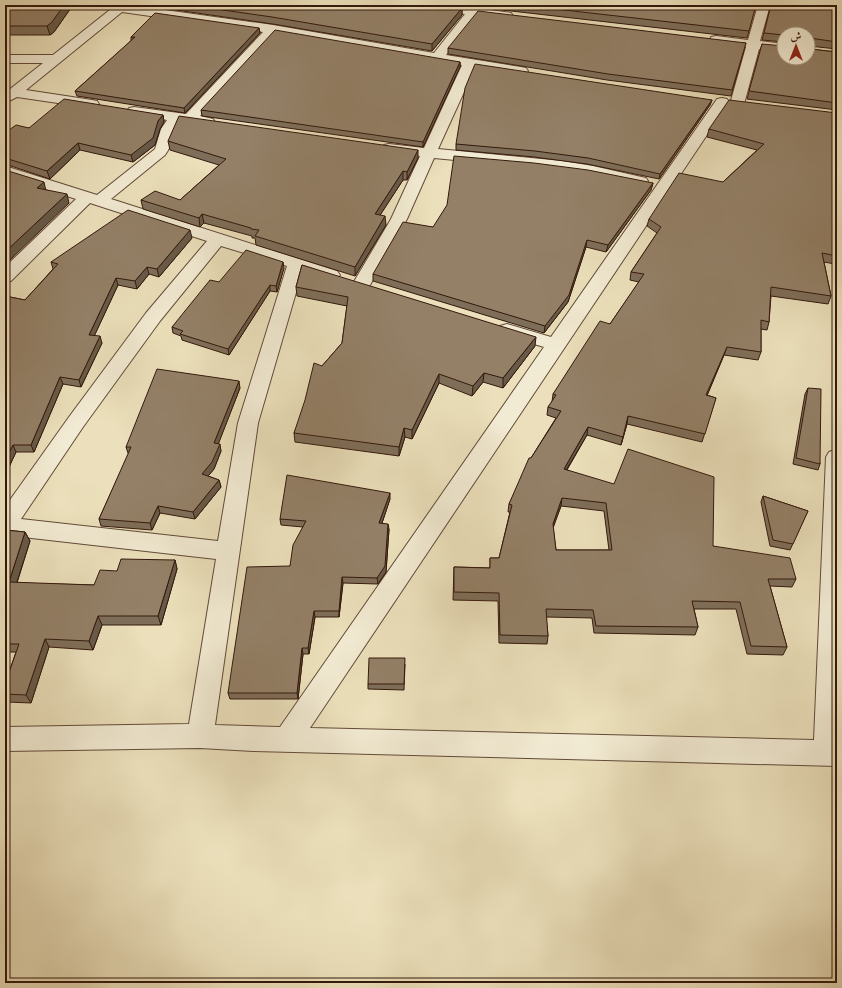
<svg xmlns="http://www.w3.org/2000/svg" width="842" height="988" font-family="'Gentium Book Plus',Amiri,serif">
  <style>
    .lines { fill: none; stroke-linecap: round; stroke-linejoin: round }
    .street-casing { stroke: #624a38; stroke-width: 2 }
    .street { fill: #f2ebd3; fill-rule: evenodd }
    .wall { fill: #7e6e59; stroke: #34180c; fill-rule: evenodd }
    .shaded-wall { fill: #675a48; stroke: #34180c }
    .building { fill: #938067; stroke: #34180c; fill-rule: evenodd }
  </style>
  <rect width="100%" height="100%" fill="#ebe0bb"/>
  <filter id="stains"><feTurbulence type="fractalNoise" baseFrequency=".005" numOctaves="4"/><feColorMatrix values="0 0 0 0 .2 0 0 0 0 .09 0 0 0 0 .02 0 0 0 .5 -.17"/></filter>
  <radialGradient id="worn" r=".72"><stop offset=".6" stop-color="#630" stop-opacity="0"/><stop offset="1" stop-color="#630" stop-opacity=".3"/></radialGradient>
  <g class="lines">
    <!-- street casing -->
    <g class="street-casing">
      <g id="street">
        <path d="M116,5H129L273,25L434,53L465,14L419,9L415,8L413,5H448L470,8L473,5H485L482,9L511,13L513,16L511,19L507,20L477,16L446,55L521,67L526,68L528,71L526,74L521,75L475,68L438,149L562,161L593,166L646,178L648,181L646,184L640,186L593,175L562,170L434,158L407,219L370,285L367,289L361,290L355,289L352,285L391,219L420,156L384,151L382,148L384,145L389,144L424,148L462,65L275,34L200,116L213,119L215,122L213,125L208,126L180,122C173,132 173,145 165,155L111,199L337,271L340,275L337,279L331,280L302,272L258,423L215,725L280,727L544,347L500,334L498,330L500,326L507,324L551,337L717,99L722,98L727,99L729,102L310,728L814,740L826,457L829,452L837,449V766L253,751L200,748L5,751V727L189,724L216,559L5,535V507L69,417L146,313L207,241L90,203L11,281L5,282V267L76,199L5,176V166L97,195L155,149L161,129L167,120L129,114L127,111L129,108L134,107L186,114L263,32L122,12L26,90L92,100L97,101L99,104L97,107L92,108L17,97L9,101L5,100V93L43,63H5V55H53ZM221,246L287,266L238,423L218,541L21,519L83,427L160,321Z"/>
        <path d="M758,5H770L760,41L784,44V52L759,49L744,104L742,107L737,108L732,107L730,104L746,47L716,44L711,43L710,40L711,37L716,36L748,40Z"/>
      </g>
    </g>
    <!-- street -->
    <use href="#street" class="street"/>
  </g>
  <!-- wall -->
  <g class="wall">
    <path d="M5,5H73L54,32L50,35H5Z"/>
    <path d="M169,5H431L462,8V15L432,51L273,24L169,9Z"/>
    <path d="M485,5H756L747,38L485,8Z"/>
    <path d="M771,5L837,9V49L809,46V48L810,49L837,52V110L747,99L762,44L784,58L808,34H784V42L762,40Z"/>
    <path d="M259,28L260,33L185,113L77,96L75,91L131,41V37Z"/>
    <path d="M746,43L731,96L607,80L448,54V48Z"/>
    <path d="M460,62V67L423,147L202,116L201,110Z"/>
    <path d="M712,100L710,105L659,179L587,164L534,157L456,150V144Z"/>
    <path d="M837,113V258L835,264L824,262L831,296L828,304L771,296L769,322L767,330L761,329V352L758,360L724,355L707,395L716,398L702,442L627,424L621,445L587,435L567,470L713,546L796,579L792,587L770,586L787,647L783,655L747,654L736,609H694L698,627L695,635L594,633L592,618L546,617L548,636L547,644L499,643L498,601L453,600L454,567L490,568V558H499L510,512H508L509,504L531,458L556,418L547,415L548,407L552,402L553,394L610,324L639,282L630,280L631,272L657,233L647,226L649,219L723,182L757,150L707,137L709,129ZM561,506L604,511L609,550H556L553,527Z"/>
    <path d="M163,115L164,122L160,129L155,145L133,162L80,150L50,179L8,165L6,162L5,161V133L29,128Z"/>
    <path d="M168,141L418,158L407,180H403L380,215L386,225L355,276L256,245L255,238H252V236L204,223L200,227L143,209L141,200H180L219,165L170,150Z"/>
    <path d="M653,183L651,190L606,252L586,247L568,302L544,333L373,281V274L433,227Z"/>
    <path d="M192,238L159,277L149,274L137,289L118,285L94,336L102,343L81,387L63,384L34,452H16L9,467H5V296L25,300L53,269L51,262Z"/>
    <path d="M302,265L535,346L503,388L483,382L472,396L439,383L412,439L405,437L399,456L295,442L294,433L322,366L342,343L347,306L297,296L296,287Z"/>
    <path d="M284,268L277,292L270,291L229,355L182,340L181,336L173,333L172,327L219,282Z"/>
    <path d="M240,388L218,444L221,451L214,469L208,476L219,480L221,487L195,519L160,513L152,530L101,526L99,519L129,454L128,453L126,447Z"/>
    <path d="M808,388L820,464L818,470L793,464L805,394Z"/>
    <path d="M763,496L808,511L790,550L770,546L761,502Z"/>
    <path d="M390,499L382,523L389,529L386,572L378,584L343,583L339,617H315L309,654H303L298,699H230L228,693L290,566L303,527L281,525L280,519Z"/>
    <path d="M5,530L25,532L30,541L17,583L94,585L117,571L175,560L177,569L161,625H102L93,650L49,647L31,703L7,702L5,700V684L16,652H5Z"/>
    <path d="M405,664L404,690L368,689V684Z"/>
  </g>
  <!-- shaded-wall -->
  <g class="shaded-wall">
    <path d="M64,5H73L54,32L50,35L47,26Z"/>
    <path d="M462,8V15L432,51V44Z"/>
    <path d="M259,28L260,33L185,113L184,108Z"/>
    <path d="M460,62V67L423,147V142Z"/>
    <path d="M712,100L710,105L659,179L660,174Z"/>
    <path d="M163,115L164,122L160,129L155,145L133,162L131,155Z"/>
    <path d="M78,143L80,150L50,179L47,171Z"/>
    <path d="M418,150V158L407,180V172Z"/>
    <path d="M403,171V180L375,223V214Z"/>
    <path d="M44,182L46,191L37,188Z"/>
    <path d="M653,183L651,190L606,252L608,245Z"/>
    <path d="M67,194L69,203L12,258L5,264V252Z"/>
    <path d="M202,214L204,223L200,227L199,218Z"/>
    <path d="M385,216L386,225L355,276V267Z"/>
    <path d="M190,230L192,238L159,277L157,269Z"/>
    <path d="M587,240L586,247L568,302L544,333L545,326Z"/>
    <path d="M283,262L284,268L277,292L276,286Z"/>
    <path d="M147,267L149,274L137,289L135,281Z"/>
    <path d="M116,278L118,285L91,343L89,335Z"/>
    <path d="M270,285V291L229,355L228,349Z"/>
    <path d="M100,336L102,343L81,387L79,380Z"/>
    <path d="M536,337L535,346L503,388V378Z"/>
    <path d="M727,347L724,355L704,403L706,395Z"/>
    <path d="M484,373L483,382L472,396L473,386Z"/>
    <path d="M439,374V383L412,439V430Z"/>
    <path d="M60,377L63,384L34,452L31,445Z"/>
    <path d="M239,381L240,388L216,450L214,443Z"/>
    <path d="M628,416L627,424L621,445L623,437Z"/>
    <path d="M588,427L587,435L562,477L564,469Z"/>
    <path d="M404,428L405,437L399,456V447Z"/>
    <path d="M220,444L221,451L214,469L204,481L202,474Z"/>
    <path d="M13,445L16,452L9,467L5,460Z"/>
    <path d="M219,480L221,487L195,519L193,512Z"/>
    <path d="M390,493V499L380,529L379,523Z"/>
    <path d="M562,498L561,506L552,531L553,524Z"/>
    <path d="M158,506L160,513L152,530L150,523Z"/>
    <path d="M388,524L389,529L386,572L378,584L377,578Z"/>
    <path d="M25,532L30,541L14,591L9,582Z"/>
    <path d="M175,560L177,569L161,625L158,616Z"/>
    <path d="M342,577L343,583L339,617V611Z"/>
    <path d="M314,611L315,617L309,654L308,648Z"/>
    <path d="M98,616L102,625L93,650L89,641Z"/>
    <path d="M45,639L49,647L31,703L26,695Z"/>
    <path d="M302,648L303,654L298,699L297,693Z"/>
  </g>
  <!-- building -->
  <g class="building">
    <path d="M5,5H64L52,22L47,26H5Z"/>
    <path d="M188,5H431L462,8L432,44L272,17Z"/>
    <path d="M520,5H756L749,31Z"/>
    <path d="M771,5H802L837,9V42L810,38L809,40V48L810,49L837,52V103L749,91L762,44L784,46V58H808V34H784V35L764,33Z"/>
    <path d="M478,11L746,43L732,90L608,74L448,48Z"/>
    <path d="M155,13L259,28L184,108L75,91L135,37H131Z"/>
    <path d="M275,30L460,62L423,142L201,110Z"/>
    <path d="M475,64L712,100L660,174L588,158L535,151L456,144L465,88Z"/>
    <path d="M64,99L163,115L158,121L153,138L131,155L78,143L47,171L5,158L8,155H5V133L16,125L29,128Z"/>
    <path d="M729,100L837,113V256L822,253L831,296L771,287L769,322L761,320V352L727,347L706,395L716,398L705,434L628,416L623,437L588,427L564,469L614,484L628,449L714,477L713,546L790,558L796,579H768L787,647L751,646L740,602L692,601L698,627L596,626L593,610L546,609L548,636L500,635L499,593L454,592V567L490,568V558H499L512,505L509,504L529,458H531L561,411L548,407L556,395L553,394L600,321L610,324L644,274L631,272L661,227L649,219L679,173L723,182L764,144L709,129ZM562,498L606,503L612,550H556L553,524Z"/>
    <path d="M179,116L418,150L407,172L403,171L375,214L385,216L355,267L255,236L259,230L251,229V228L202,214L199,218L141,200L155,191L180,200L226,159L168,141Z"/>
    <path d="M454,156L534,163L588,170L653,183L608,245L587,240L569,295L545,326L373,274L403,222L433,227L447,205Z"/>
    <path d="M5,170L44,182L37,188L67,194L5,252Z"/>
    <path d="M128,210L190,230L157,269L147,267L135,281L116,278L89,335L100,336L79,380L60,377L31,445H13L5,460V296L25,300L58,264L51,262Z"/>
    <path d="M246,250L283,262L276,286L270,285L228,349L180,334L183,331L172,327L210,280L219,282Z"/>
    <path d="M302,265L536,337L503,378L484,373L473,386L439,374L412,430L404,428L399,447L294,433L305,400L314,363L322,366L342,343L348,297L296,287Z"/>
    <path d="M157,369L239,381L214,443L220,444L212,462L202,474L219,480L193,512L158,506L150,523L99,519L131,447H126Z"/>
    <path d="M808,388L821,389L820,464L796,458Z"/>
    <path d="M287,475L390,493L379,523L388,524L385,566L377,578L342,577L339,611H314L308,648H302L297,693H228L247,567L290,566L293,545L306,521L280,519Z"/>
    <path d="M763,496L808,511L793,544L773,540Z"/>
    <path d="M5,530L25,532L9,582L94,585L100,570L117,571L121,559L175,560L158,616H98L89,641L45,639L26,695L5,694V684L19,644H5Z"/>
    <path d="M369,658H405L404,684H368Z"/>
  </g>
  <!-- margin -->
  <rect width="842" height="988" fill="none" stroke="#ebe0bb" stroke-width="20"/>
  <rect x="6" y="6" width="830" height="976" fill="none" stroke="#34180c" stroke-width="2"/>
  <rect x="10" y="10" width="822" height="968" fill="none" stroke="#34180c"/>
  <!-- north arrow -->
  <g transform="translate(796 46)"><circle r="19" fill="#f2ebd3" stroke="#a69783"/>
  <path d="M0-3L7 15L0 10L-7 15Z" fill="#8f2418"/>
  <text y="-6" font-size="11" font-weight="bold" text-anchor="middle" fill="#34180c">ش</text>
  </g>
  <rect width="100%" height="100%" filter="url(#stains)"/>
  <rect width="100%" height="100%" fill="url(#worn)"/>
</svg>
